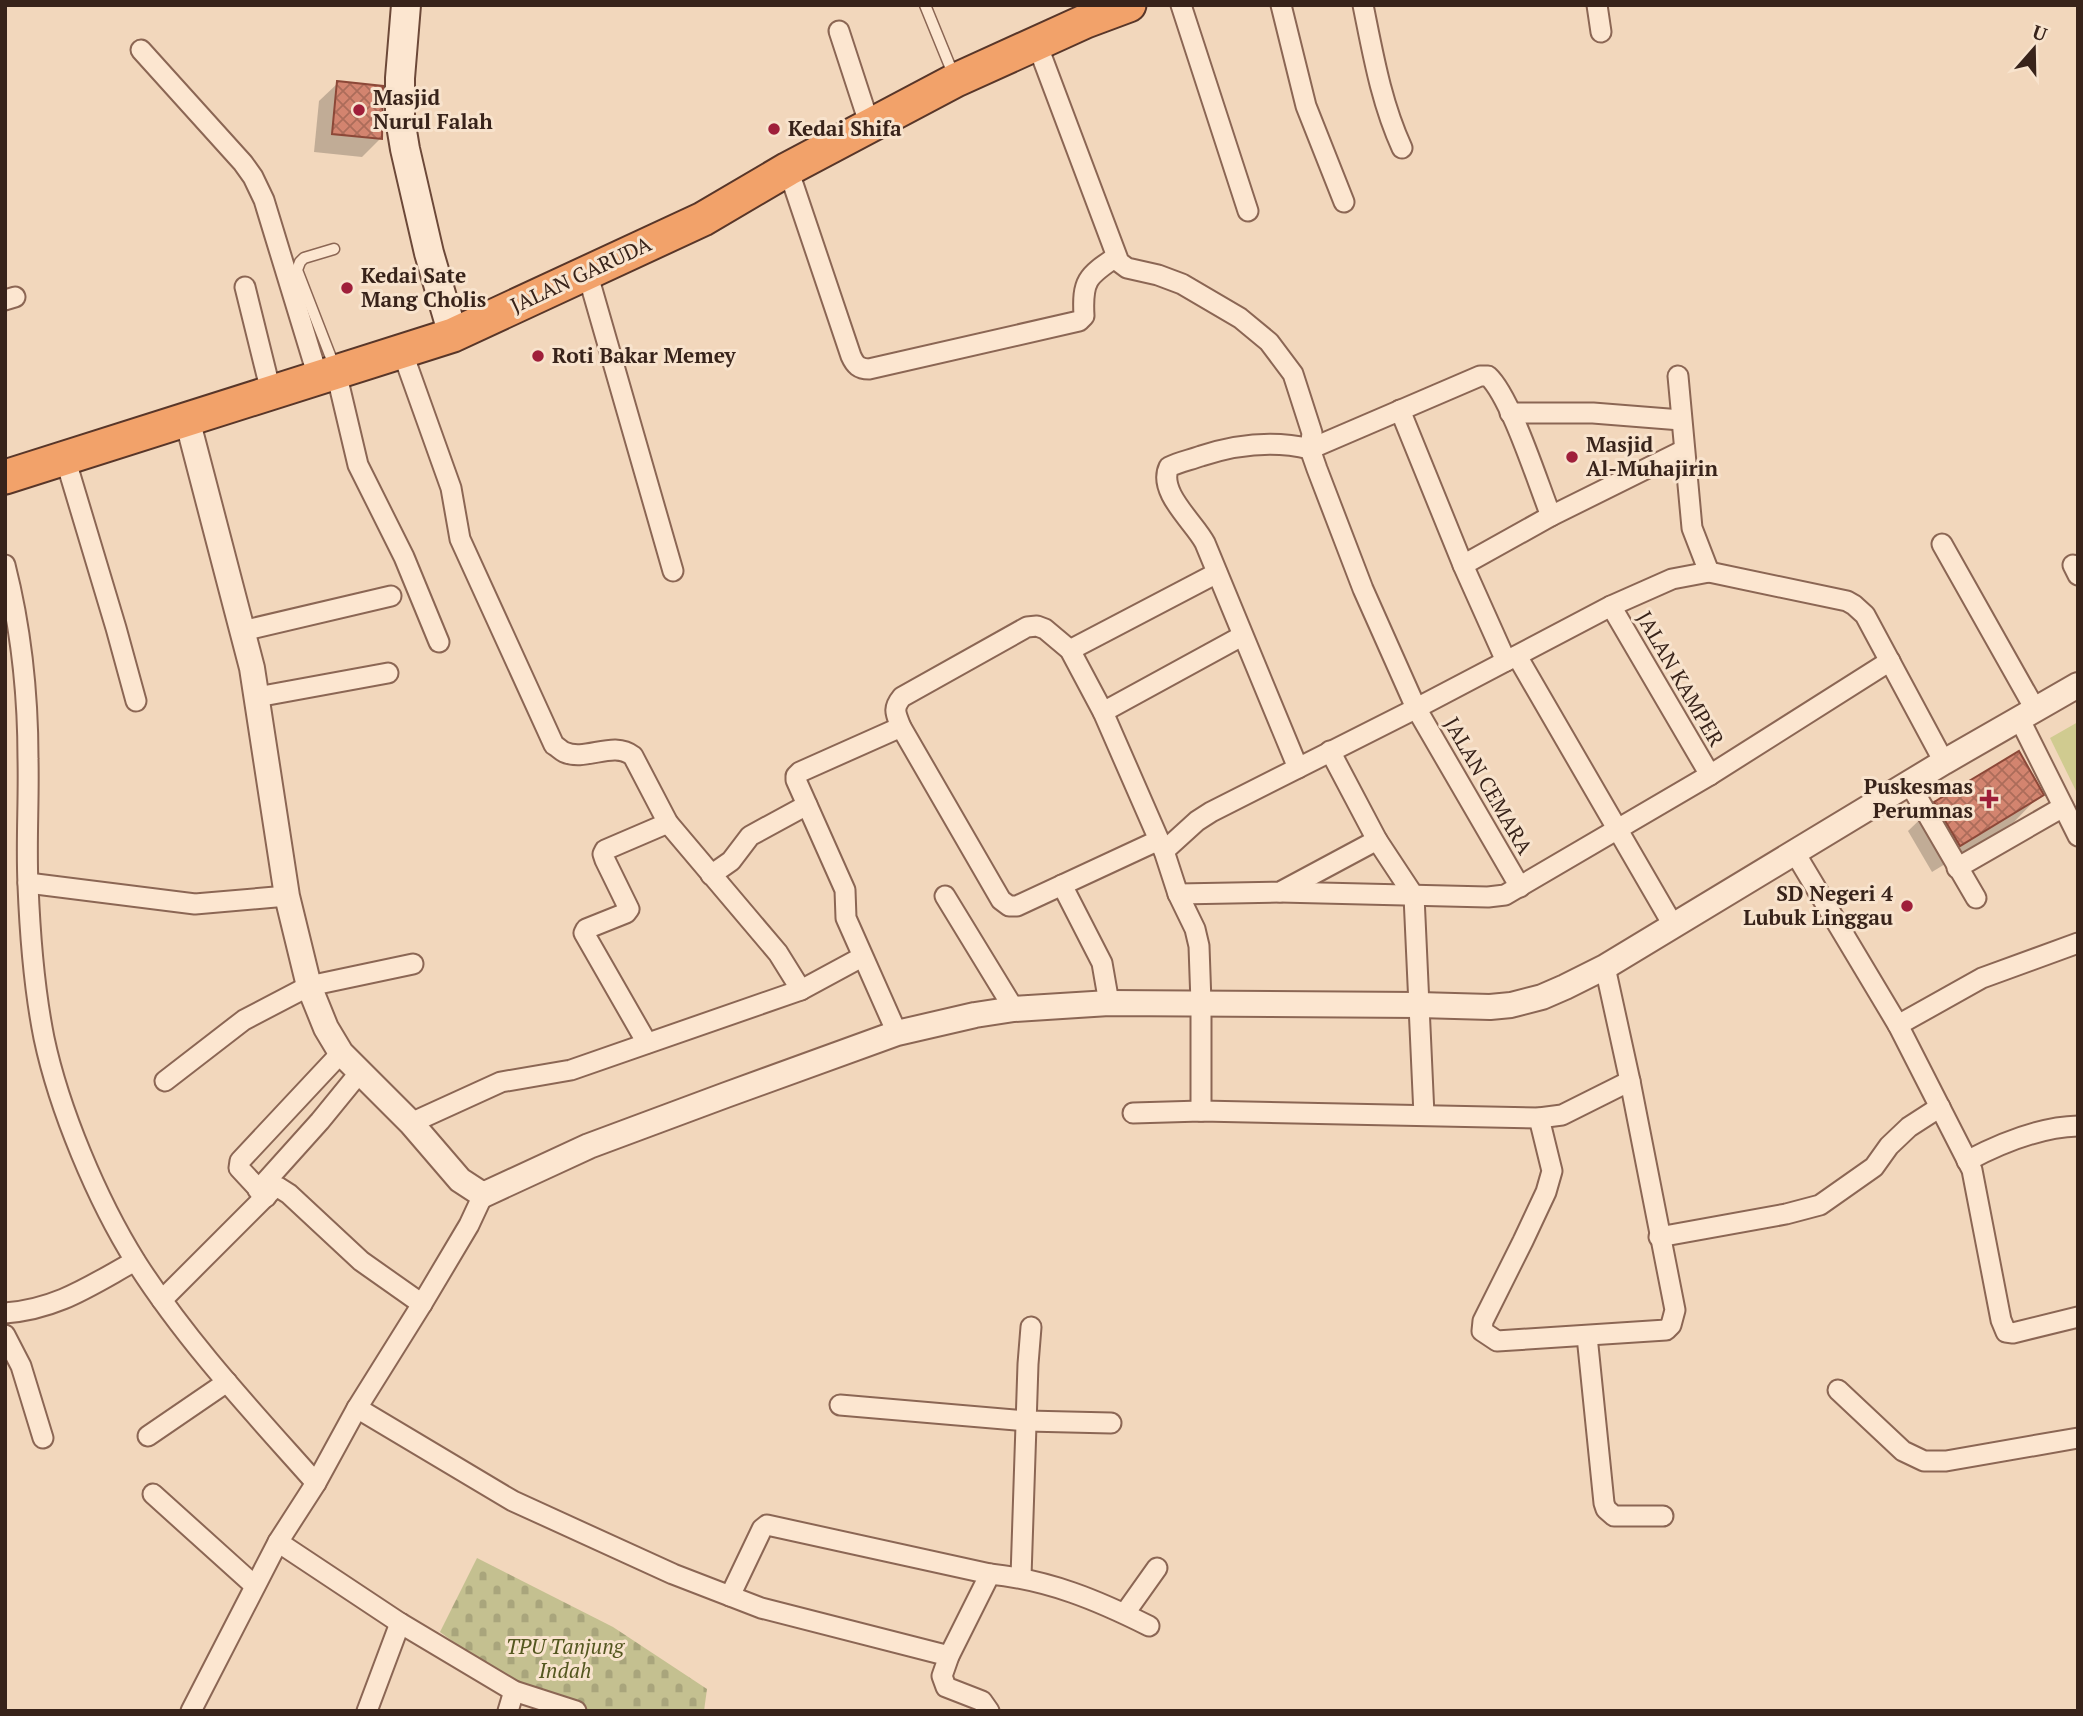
<svg xmlns="http://www.w3.org/2000/svg" width="2083" height="1716" font-family="'PT Serif',serif">
  <style>
    .green { fill: #d0cb90 }
    .cemetery { fill: url(#cemetery-stones) }
    .shadow { fill: #0003 }
    .building { fill: url(#building-cross-hatch); stroke: #8c4838; stroke-width: 2 }
    .lines { fill: none; stroke-linecap: round; stroke-linejoin: round }
    .service-casing { stroke: #8b6654; stroke-width: 13 }
    .minor-casing { stroke: #8b6654; stroke-width: 23 }
    .tertiary-casing { stroke: #8b6654; stroke-width: 28 }
    .secondary-casing { stroke: #6c4838; stroke-width: 32 }
    .trunk-casing { stroke: #583629; stroke-width: 37 }
    .service { stroke: #fce6d0; stroke-width: 10 }
    .minor { stroke: #fce6d0; stroke-width: 19 }
    .tertiary { stroke: #fce6d0; stroke-width: 24 }
    .secondary { stroke: #fce6d0; stroke-width: 28 }
    .trunk { stroke: #f2a26a; stroke-width: 33 }
    .poi-dot { fill: #9f1f3a; stroke: #f8e3cd; stroke-width: 2.5 }
    .labels { text-anchor: middle; stroke-width: 6; stroke-linejoin: round; paint-order: stroke }
    .poi-label { font-size: 21px; font-weight: bold; fill: #38231a; stroke: #f8e3cd; text-anchor: start }
    .street-label { font-size: 21px; fill: #38231a; stroke: #f8e3cd }
    .park-label { font-size: 21px; font-style: italic; fill: #54571f; stroke: #f8e3cd }
  </style>
  <defs>
    <pattern id="cemetery-stones" width="16" height="16" patternUnits="userSpaceOnUse" patternTransform="scale(1.75)"><rect width="16" height="16" fill="#c4c090"/><path d="M2 7V4a2 2 0 0 1 4 0v3zM10 15v-3a2 2 0 0 1 4 0v3z" fill="#a9a57c"/></pattern>
    <pattern id="building-cross-hatch" width="8" height="8" patternUnits="userSpaceOnUse" patternTransform="scale(1.75)"><rect width="8" height="8" fill="#d3846f"/><path d="M0 0l8 8M0 8l8-8" fill="none" stroke="#ac6c5a"/></pattern>
  </defs>
  <rect width="100%" height="100%" fill="#f2d7bc"/>
  <!-- green -->
  <path class="green" d="M2078,722V795L2050,738Z"/>
  <!-- cemetery -->
  <path class="cemetery" d="M477,1558L613,1627L707,1689L704,1711H548L440,1632Z"/>
  <!-- shadow -->
  <g class="shadow">
    <path d="M338,83L380,139L362,157L314,152L319,101Z"/>
    <path d="M2041,794L2014,822L1932,872L1908,831L1936,804Z"/>
  </g>
  <!-- building -->
  <g class="building">
    <path d="M337,81L383,86L382,139L332,134Z"/>
    <path d="M2019,751L2044,795L1960,846L1934,802Z"/>
  </g>
  <g class="lines">
    <!-- service casing -->
    <g class="service-casing">
      <g id="service">
        <path d="M925,5L954,76"/>
        <path d="M334,249L304,258L300,262L297,270L335,368"/>
      </g>
    </g>
    <!-- minor casing -->
    <g class="minor-casing">
      <g id="minor">
        <path d="M1181,5L1248,211"/>
        <path d="M1281,5L1306,106L1344,202"/>
        <path d="M1363,5C1373,54 1381,102 1402,148"/>
        <path d="M1597,5L1601,32"/>
        <path d="M839,31L870,126"/>
        <path d="M1037,44L1119,262L1127,268L1158,275L1182,284L1240,318L1269,342L1293,374L1312,433L1310,449L1317,469L1363,589L1416,708L1520,887"/>
        <path d="M141,50L243,163L253,177L264,200L318,377"/>
        <path d="M788,169L851,356C855,365 859,369 869,369L1079,321L1084,316C1082,281 1087,276 1116,257"/>
        <path d="M587,272L673,571"/>
        <path d="M245,287L271,392"/>
        <path d="M5,300L15,297"/>
        <path d="M402,351L451,488L460,539L554,745C558,747 560,750 564,752C586,762 613,740 633,756L668,823L778,953L801,990"/>
        <path d="M336,372L358,465L404,557L439,642"/>
        <path d="M1678,376L1692,528L1709,572"/>
        <path d="M1400,410L1463,565L1506,661"/>
        <path d="M1510,413H1593L1681,420"/>
        <path d="M65,458L116,628L136,701"/>
        <path d="M1942,544L2035,709"/>
        <path d="M5,565C21,628 28,693 28,759C29,801 26,843 28,885C30,936 34,988 44,1038C59,1109 97,1200 136,1262C187,1342 253,1412 316,1483"/>
        <path d="M1463,565L1551,516L1684,450"/>
        <path d="M2073,565L2078,575"/>
        <path d="M1611,606L1710,775"/>
        <path d="M242,631L391,596"/>
        <path d="M1070,650L1217,573"/>
        <path d="M1517,656L1673,925"/>
        <path d="M257,697L388,673"/>
        <path d="M1103,712L1242,636"/>
        <path d="M2019,718L2078,836"/>
        <path d="M1330,751L1377,840L1414,896L1424,1115"/>
        <path d="M1298,768L1205,543C1195,523 1157,492 1169,467C1179,462 1190,460 1201,456C1238,444 1273,440 1310,449L1480,376H1488C1511,397 1538,484 1551,516"/>
        <path d="M1909,783L1976,898"/>
        <path d="M1159,840L1017,906H1009L1001,900L901,727C896,714 892,709 902,697L1027,627L1037,626L1045,629L1070,650L1103,712L1159,840L1164,851"/>
        <path d="M1795,853L1898,1025L1972,1170L2001,1320L2006,1332L2013,1333L2078,1317"/>
        <path d="M1957,868L2063,807"/>
        <path d="M711,875L731,861L750,836L807,805"/>
        <path d="M28,883L195,904L287,896"/>
        <path d="M1062,885L1102,963L1109,1003"/>
        <path d="M1280,892L1488,897L1505,895L1710,775L1890,661"/>
        <path d="M1178,894L1280,892L1377,840"/>
        <path d="M945,896L1014,1009"/>
        <path d="M1898,1025L1982,978L2078,943"/>
        <path d="M897,1033L846,918L845,890L796,780V776L800,772L901,727"/>
        <path d="M647,1043L584,933L586,929L626,913L629,909L605,860L603,854L605,850L668,823"/>
        <path d="M165,1081L244,1020L309,986L413,964"/>
        <path d="M1201,1111V1003L1199,946L1195,929L1178,894L1164,851L1197,821L1211,812L1411,711L1611,606L1672,579L1709,572L1847,601L1854,605L1865,615L1944,762"/>
        <path d="M1133,1113L1201,1111L1539,1118L1562,1115L1630,1081"/>
        <path d="M1539,1118L1552,1171L1546,1192L1523,1241L1483,1321L1482,1331L1497,1341L1666,1330L1671,1325L1675,1310L1630,1081L1605,967"/>
        <path d="M411,1123L501,1082L571,1070L801,990L862,957"/>
        <path d="M1967,1161C2001,1143 2039,1127 2078,1126"/>
        <path d="M258,1190L320,1121L360,1072"/>
        <path d="M266,1197L239,1168L240,1161L341,1053"/>
        <path d="M1659,1237L1786,1214L1820,1205L1874,1167L1889,1146L1909,1127L1940,1107"/>
        <path d="M162,1300L273,1189L278,1187L289,1194L361,1261L422,1304"/>
        <path d="M5,1313C58,1309 91,1285 135,1261"/>
        <path d="M5,1335L21,1366L43,1438"/>
        <path d="M1587,1336L1604,1503L1606,1509L1614,1516H1663"/>
        <path d="M1838,1390L1903,1451L1924,1461H1946L2078,1438"/>
        <path d="M840,1405L1027,1421L1111,1423"/>
        <path d="M357,1408L513,1501L673,1574L761,1608L949,1656"/>
        <path d="M148,1436L227,1382"/>
        <path d="M153,1494L255,1586"/>
        <path d="M278,1542L400,1623L514,1691L576,1711"/>
        <path d="M1021,1577L1028,1364L1031,1327"/>
        <path d="M730,1596L762,1529L767,1525L990,1574C1049,1580 1097,1600 1149,1626"/>
        <path d="M1125,1613L1157,1568"/>
        <path d="M191,1711L278,1542L316,1483L357,1408L422,1304L469,1225L483,1195"/>
        <path d="M367,1711L400,1623"/>
        <path d="M508,1711L514,1691"/>
        <path d="M989,1711L982,1701L946,1687L942,1676L949,1656L990,1574"/>
      </g>
    </g>
    <!-- tertiary casing -->
    <g class="tertiary-casing">
      <path id="tertiary" d="M187,419L252,668L287,896L309,986L326,1028L341,1053L411,1123L460,1180L483,1195L589,1146L726,1095L897,1033L975,1015L1014,1009L1109,1003L1419,1005L1490,1007L1511,1005L1542,997L1565,987L1605,967L1944,762L2078,685"/>
    </g>
    <!-- secondary casing -->
    <g class="secondary-casing">
      <path id="secondary" d="M406,5L400,78V119L405,149L429,253L453,335"/>
    </g>
    <!-- trunk casing -->
    <g class="trunk-casing">
      <path id="trunk" d="M5,477L453,335L703,219L788,169L956,80L1086,21L1129,5"/>
    </g>
    <!-- service -->
    <use href="#service" class="service"/>
    <!-- minor -->
    <use href="#minor" class="minor"/>
    <!-- tertiary -->
    <use href="#tertiary" class="tertiary"/>
    <!-- secondary -->
    <use href="#secondary" class="secondary"/>
    <!-- trunk -->
    <use href="#trunk" class="trunk"/>
  </g>
  <!-- markers -->
  <g class="poi-dot">
    <circle cx="359" cy="110" r="7"/>
    <circle cx="774" cy="129" r="7"/>
    <circle cx="347" cy="288" r="7"/>
    <circle cx="538" cy="356" r="7"/>
    <circle cx="1572" cy="457" r="7"/>
    <path d="M1985.5 788.5h7v7h7v7h-7v7h-7v-7h-7v-7h7z"/>
    <circle cx="1907" cy="906" r="7"/>
  </g>
  <g class="labels">
    <!-- poi labels -->
    <g class="poi-label">
      <text x="373" y="105">Masjid<tspan x="373" dy="24">Nurul Falah</tspan></text>
      <text x="788" y="136">Kedai Shifa</text>
      <text x="361" y="283">Kedai Sate<tspan x="361" dy="24">Mang Cholis</tspan></text>
      <text x="552" y="363">Roti Bakar Memey</text>
      <text x="1586" y="452">Masjid<tspan x="1586" dy="24">Al-Muhajirin</tspan></text>
      <text x="1973" y="794" text-anchor="end">Puskesmas<tspan x="1973" dy="24">Perumnas</tspan></text>
      <text x="1893" y="901" text-anchor="end">SD Negeri 4<tspan x="1893" dy="24">Lubuk Linggau</tspan></text>
    </g>
    <!-- street labels -->
    <g class="street-label">
      <text transform="translate(581 275) rotate(-25)" y="7">JALAN GARUDA</text>
      <text transform="translate(1680 679) rotate(60)" y="7">JALAN KAMPER</text>
      <text transform="translate(1488 786) rotate(60)" y="7">JALAN CEMARA</text>
    </g>
    <!-- park labels -->
    <g class="park-label">
      <text x="565" y="1654">TPU Tanjung<tspan x="565" dy="24">Indah</tspan></text>
    </g>
  </g>
  <!-- border -->
  <rect width="2083" height="1716" fill="none" stroke="#38231a" stroke-width="14"/>
  <!-- north arrow -->
  <g transform="translate(2034 49) rotate(20)" stroke="#f8e3cd" stroke-width="5" paint-order="stroke">
  <path d="M0-5L12 26L0 18L-12 26Z" fill="#38231a"/>
  <text y="-10" font-size="19" font-weight="bold" text-anchor="middle" fill="#38231a">U</text>
  </g>
</svg>
